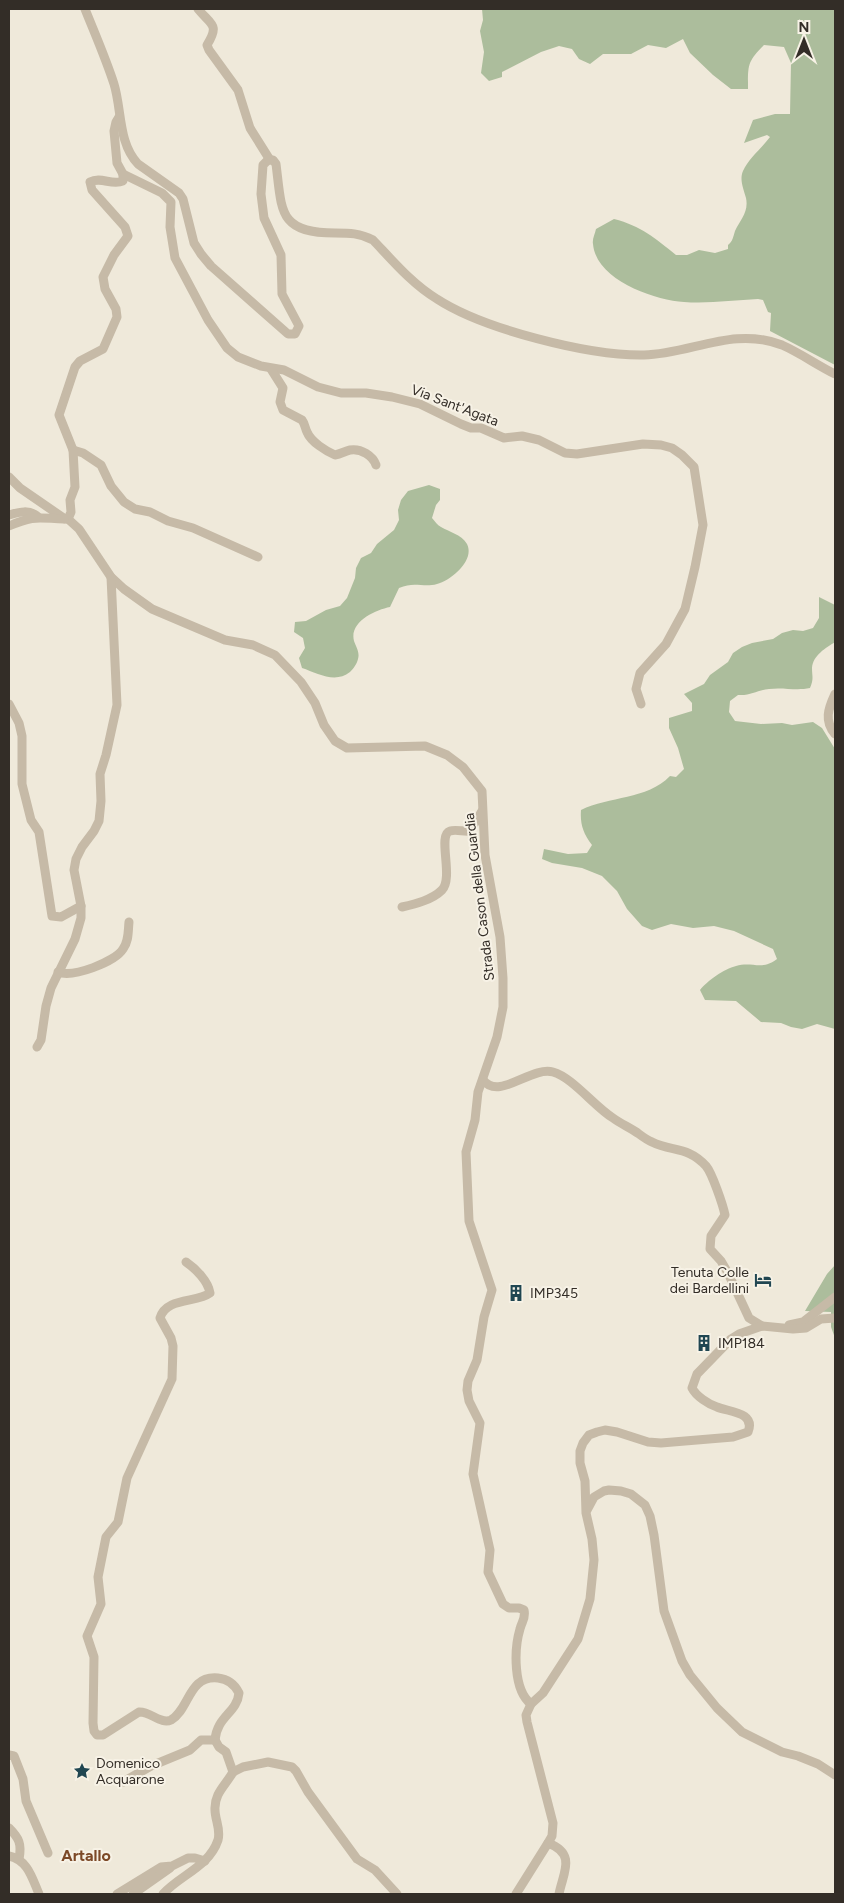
<svg xmlns="http://www.w3.org/2000/svg" width="844" height="1903" font-family="Figtree,sans-serif">
  <style>
    .green { fill: #acbd9c }
    .lines { fill: none; stroke-linecap: round; stroke-linejoin: round }
    .minor { stroke: #c6baa7; stroke-width: 9 }
    .labels { text-anchor: middle; stroke-width: 4; stroke-linejoin: round; paint-order: stroke }
    .street-label { font-size: 14px; fill: #332d27; stroke: #f7f2e6 }
    .poi-label { font-size: 14px; fill: #332d27; stroke: #f7f2e6; text-anchor: start }
    .quarter-label { font-size: 16px; font-weight: bold; fill: #7c4927; stroke: #f7f2e6 }
  </style>
  <rect width="100%" height="100%" fill="#efe9da"/>
  <!-- green -->
  <g class="green">
    <path d="M482,9H835V365L770,331L771,313L768,312L763,300L758,299C734,300 708,304 684,302C654,300 596,280 593,244C592,239 595,234 596,229L614,219C641,226 655,238 676,255H687L699,250L715,253L728,249V245C733,241 733,237 735,231C740,220 749,212 746,198C744,190 739,180 743,171C749,158 761,149 770,137L767,135L744,143L753,120L775,114H790L791,63L784,47L764,45C747,62 748,65 748,89H731L713,75L690,53L683,39L666,48L648,45L631,54H603L590,64L579,59L572,49L559,46L541,52L502,72V77L489,81L481,73L484,52L480,31L483,20Z"/>
    <path d="M429,485L440,489V500L436,505L432,518C435,521 437,525 441,527C449,532 461,534 467,544C475,560 452,580 437,584C423,588 415,581 399,588L390,607C375,610 349,622 354,641C356,647 360,652 358,659C357,664 353,669 350,672C335,684 317,673 302,668L299,658L305,648L303,638L294,632L295,622L306,621L326,610L340,606L347,598L355,578L356,568L361,558L371,553L377,544L394,530L399,520L398,510L401,500L408,491Z"/>
    <path d="M819,597L835,605V642C826,648 813,655 812,668C812,677 814,678 810,688C796,691 783,687 769,689C757,690 751,696 738,695L730,701L729,712L735,721L761,724L782,723L792,725L813,722L822,728L835,749V1029L817,1024L802,1029L791,1027L781,1023L761,1022L736,1001L705,1000L700,990C707,981 724,969 736,966C752,961 762,971 777,959L773,949L734,931L714,926L693,928L671,924L652,930L642,926L627,909L617,891L602,876L582,868L552,863L542,859L544,849L568,854L587,853L592,845C583,833 580,824 581,810C609,796 647,800 670,776L676,777L684,769L678,748L669,728V718L692,711V703L684,694L704,684L710,675L728,662L733,653L742,647L752,643L773,639L782,633L793,630L803,631L813,628L819,618Z"/>
    <path d="M835,1265V1338L831,1327V1312L805,1311L827,1274Z"/>
  </g>
  <g class="lines">
    <!-- minor -->
    <g class="minor">
      <path d="M85,9C95,34 106,59 114,84C122,110 118,143 138,164L179,193L183,199L194,243L201,254L211,266L288,334H295L299,326L282,294L281,255L264,218L261,194L263,165L268,160H273L276,164C282,211 278,233 335,233C349,233 360,233 373,240C392,260 412,284 437,299C483,329 589,356 644,355C691,354 733,326 782,345C800,353 817,365 835,374"/>
      <path d="M198,9C211,25 220,24 207,45L209,50L238,90L250,128L270,160"/>
      <path d="M119,117L116,122L114,131L117,163L123,174L162,193L171,202L170,227L175,258L208,320L227,348L238,357L261,366L284,370L318,387L341,393H366L392,397L420,404L461,424L471,428H481L504,438L522,436L539,440L565,453L577,454L643,444L661,445L672,448L682,455L694,467L703,525L695,567L685,609L666,644L640,673L636,689L641,704"/>
      <path d="M271,369L283,388L280,402L283,410L302,420C305,424 305,428 307,432C311,442 326,451 335,455C341,454 345,451 350,450C361,448 373,456 376,465"/>
      <path d="M73,450L83,453L101,465L111,486L124,502L135,509L150,512L168,521L193,528L258,557"/>
      <path d="M9,477L20,488L65,519"/>
      <path d="M9,515C19,512 30,509 38,517"/>
      <path d="M68,519L79,529L111,577L124,589L152,609L225,640L253,645L275,655L301,682L315,703L324,725L335,741L347,748L425,746L447,755L463,767L482,791L485,855L500,937L503,978V1007L497,1037L478,1092L475,1120L466,1152L469,1221L492,1290L484,1317L477,1360L468,1381L467,1390L469,1401L480,1423L473,1474L490,1550L488,1572L503,1604L509,1608H519L524,1610C526,1618 522,1621 520,1629C514,1649 513,1690 531,1704"/>
      <path d="M68,519L71,512L70,500L75,487L73,450L59,415L75,367L80,361L103,349L117,317L116,309L105,289L103,277L114,255L128,236L125,227L92,190L90,182C101,176 112,186 123,181V174"/>
      <path d="M9,526C34,515 37,518 64,519"/>
      <path d="M835,694C828,709 824,721 835,734"/>
      <path d="M9,704L19,723L22,736V784L31,820L39,832L52,916L61,917L81,906"/>
      <path d="M402,907C415,904 432,900 442,890C454,877 437,835 450,831C456,829 464,832 470,831L482,811"/>
      <path d="M58,972C73,978 115,962 123,949C129,941 128,931 129,922"/>
      <path d="M37,1047L41,1040L46,1006L51,988L75,939L81,918V906L74,870L76,859L82,847L94,831L99,821L101,801L100,774L106,755L117,705L111,577"/>
      <path d="M483,1080C499,1101 531,1066 553,1072C572,1077 595,1107 613,1118C621,1124 631,1128 639,1134C643,1137 647,1140 652,1142C672,1152 688,1146 706,1166C712,1173 723,1205 725,1215L711,1236L710,1249L721,1261L728,1273L749,1318L762,1326"/>
      <path d="M186,1262C196,1269 208,1281 210,1293C197,1303 166,1297 160,1318L171,1338L173,1346L172,1379L127,1478L118,1522L106,1537L98,1577L101,1604L87,1636L94,1657L93,1723L94,1731L97,1735H103L139,1712C150,1711 161,1725 171,1720C190,1709 188,1675 218,1678C228,1679 235,1685 239,1693C237,1713 217,1716 215,1740"/>
      <path d="M789,1325L803,1322L835,1297"/>
      <path d="M587,1510L594,1497L604,1491L609,1490L621,1491L631,1494L645,1505L650,1516L654,1535L664,1611L682,1661L690,1675L717,1708L742,1732L782,1752L798,1756L818,1764L835,1775"/>
      <path d="M215,1740L219,1747L226,1752L233,1772"/>
      <path d="M9,1755L14,1756L23,1779L26,1801L48,1853"/>
      <path d="M233,1772L243,1767L268,1762L292,1767L296,1771L308,1792L357,1859L375,1870L397,1894"/>
      <path d="M123,1782L151,1766L190,1750L201,1740H215"/>
      <path d="M9,1828C19,1838 22,1844 19,1859"/>
      <path d="M548,1843C577,1854 563,1873 559,1894"/>
      <path d="M9,1856C28,1860 32,1878 39,1894"/>
      <path d="M117,1894L161,1867L172,1866L188,1858H195L205,1861"/>
      <path d="M133,1894L170,1868"/>
      <path d="M163,1894C180,1875 209,1867 218,1840C221,1829 215,1820 215,1810C214,1793 226,1785 233,1772"/>
      <path d="M516,1894L548,1843L552,1836L553,1823L527,1722L526,1715L531,1704L543,1693L578,1639L590,1599L594,1560L592,1539L586,1513L585,1481L580,1463V1451L583,1443L589,1435L597,1432L605,1430L617,1432L648,1442L661,1443L733,1437L748,1432C756,1412 729,1412 717,1407C708,1404 696,1396 692,1388L697,1374L731,1339L739,1334L762,1326L793,1329L806,1328L821,1319L835,1318"/>
    </g>
  </g>
  <!-- icons -->
  <defs>
    <g id="hotel-bare" transform="scale(1.35)"><path d="M-6-4.5h1.5V1H6V5H4.5V3h-9V5H-6ZM-4 0a1.8 1.8 0 1 1 3.6 0ZM.5 0V-2.5h3Q6-2.5 6 0Z" fill="#204651" stroke="#f7f2e6" stroke-width="2.5" paint-order="stroke"/></g>
    <g id="building-bare" transform="scale(1.35)"><path d="M-4-6H4V6H1V3H-1V6H-4ZM-2.5-4.3h1.7v1.8h-1.7ZM.8-4.3h1.7v1.8H.8ZM-2.5-1h1.7V.8h-1.7ZM.8-1h1.7V.8H.8Z" fill="#204651" stroke="#f7f2e6" stroke-width="2.5" paint-order="stroke"/></g>
    <g id="sight-bare" transform="scale(1.35)"><path d="M0-6L1.8-2.2L6-1.7L2.9 1.2L3.7 5.4L0 3.3L-3.7 5.4L-2.9 1.2L-6-1.7L-1.8-2.2Z" fill="#204651" stroke="#f7f2e6" stroke-width="2.5" paint-order="stroke"/></g>
  </defs>
  <g fill-rule="evenodd">
    <use href="#hotel-bare" x="763" y="1280"/>
    <use href="#building-bare" x="516" y="1293"/>
    <use href="#building-bare" x="704" y="1343"/>
    <use href="#sight-bare" x="82" y="1771"/>
  </g>
  <g class="labels">
    <!-- street labels -->
    <g class="street-label">
      <text transform="translate(455 405) rotate(21)" y="5">Via Sant'Agata</text>
      <text transform="translate(479 897) rotate(-97)" y="5">Strada Cason della Guardia</text>
    </g>
    <!-- poi labels -->
    <g class="poi-label">
      <text x="749" y="1277" text-anchor="end">Tenuta Colle<tspan x="749" dy="16">dei Bardellini</tspan></text>
      <text x="530" y="1298">IMP345</text>
      <text x="718" y="1348">IMP184</text>
      <text x="96" y="1768">Domenico<tspan x="96" dy="16">Acquarone</tspan></text>
    </g>
    <!-- quarter labels -->
    <g class="quarter-label">
      <text x="86" y="1861">Artallo</text>
    </g>
  </g>
  <!-- border -->
  <rect width="844" height="1903" fill="none" stroke="#332d27" stroke-width="20"/>
  <!-- north arrow -->
  <g transform="translate(804 40)" stroke="#f7f2e6" stroke-width="4" paint-order="stroke">
  <path d="M0-4L9 19L0 12L-9 19Z" fill="#332d27"/>
  <text y="-8" font-size="14" font-weight="bold" text-anchor="middle" fill="#332d27">N</text>
  </g>
</svg>
